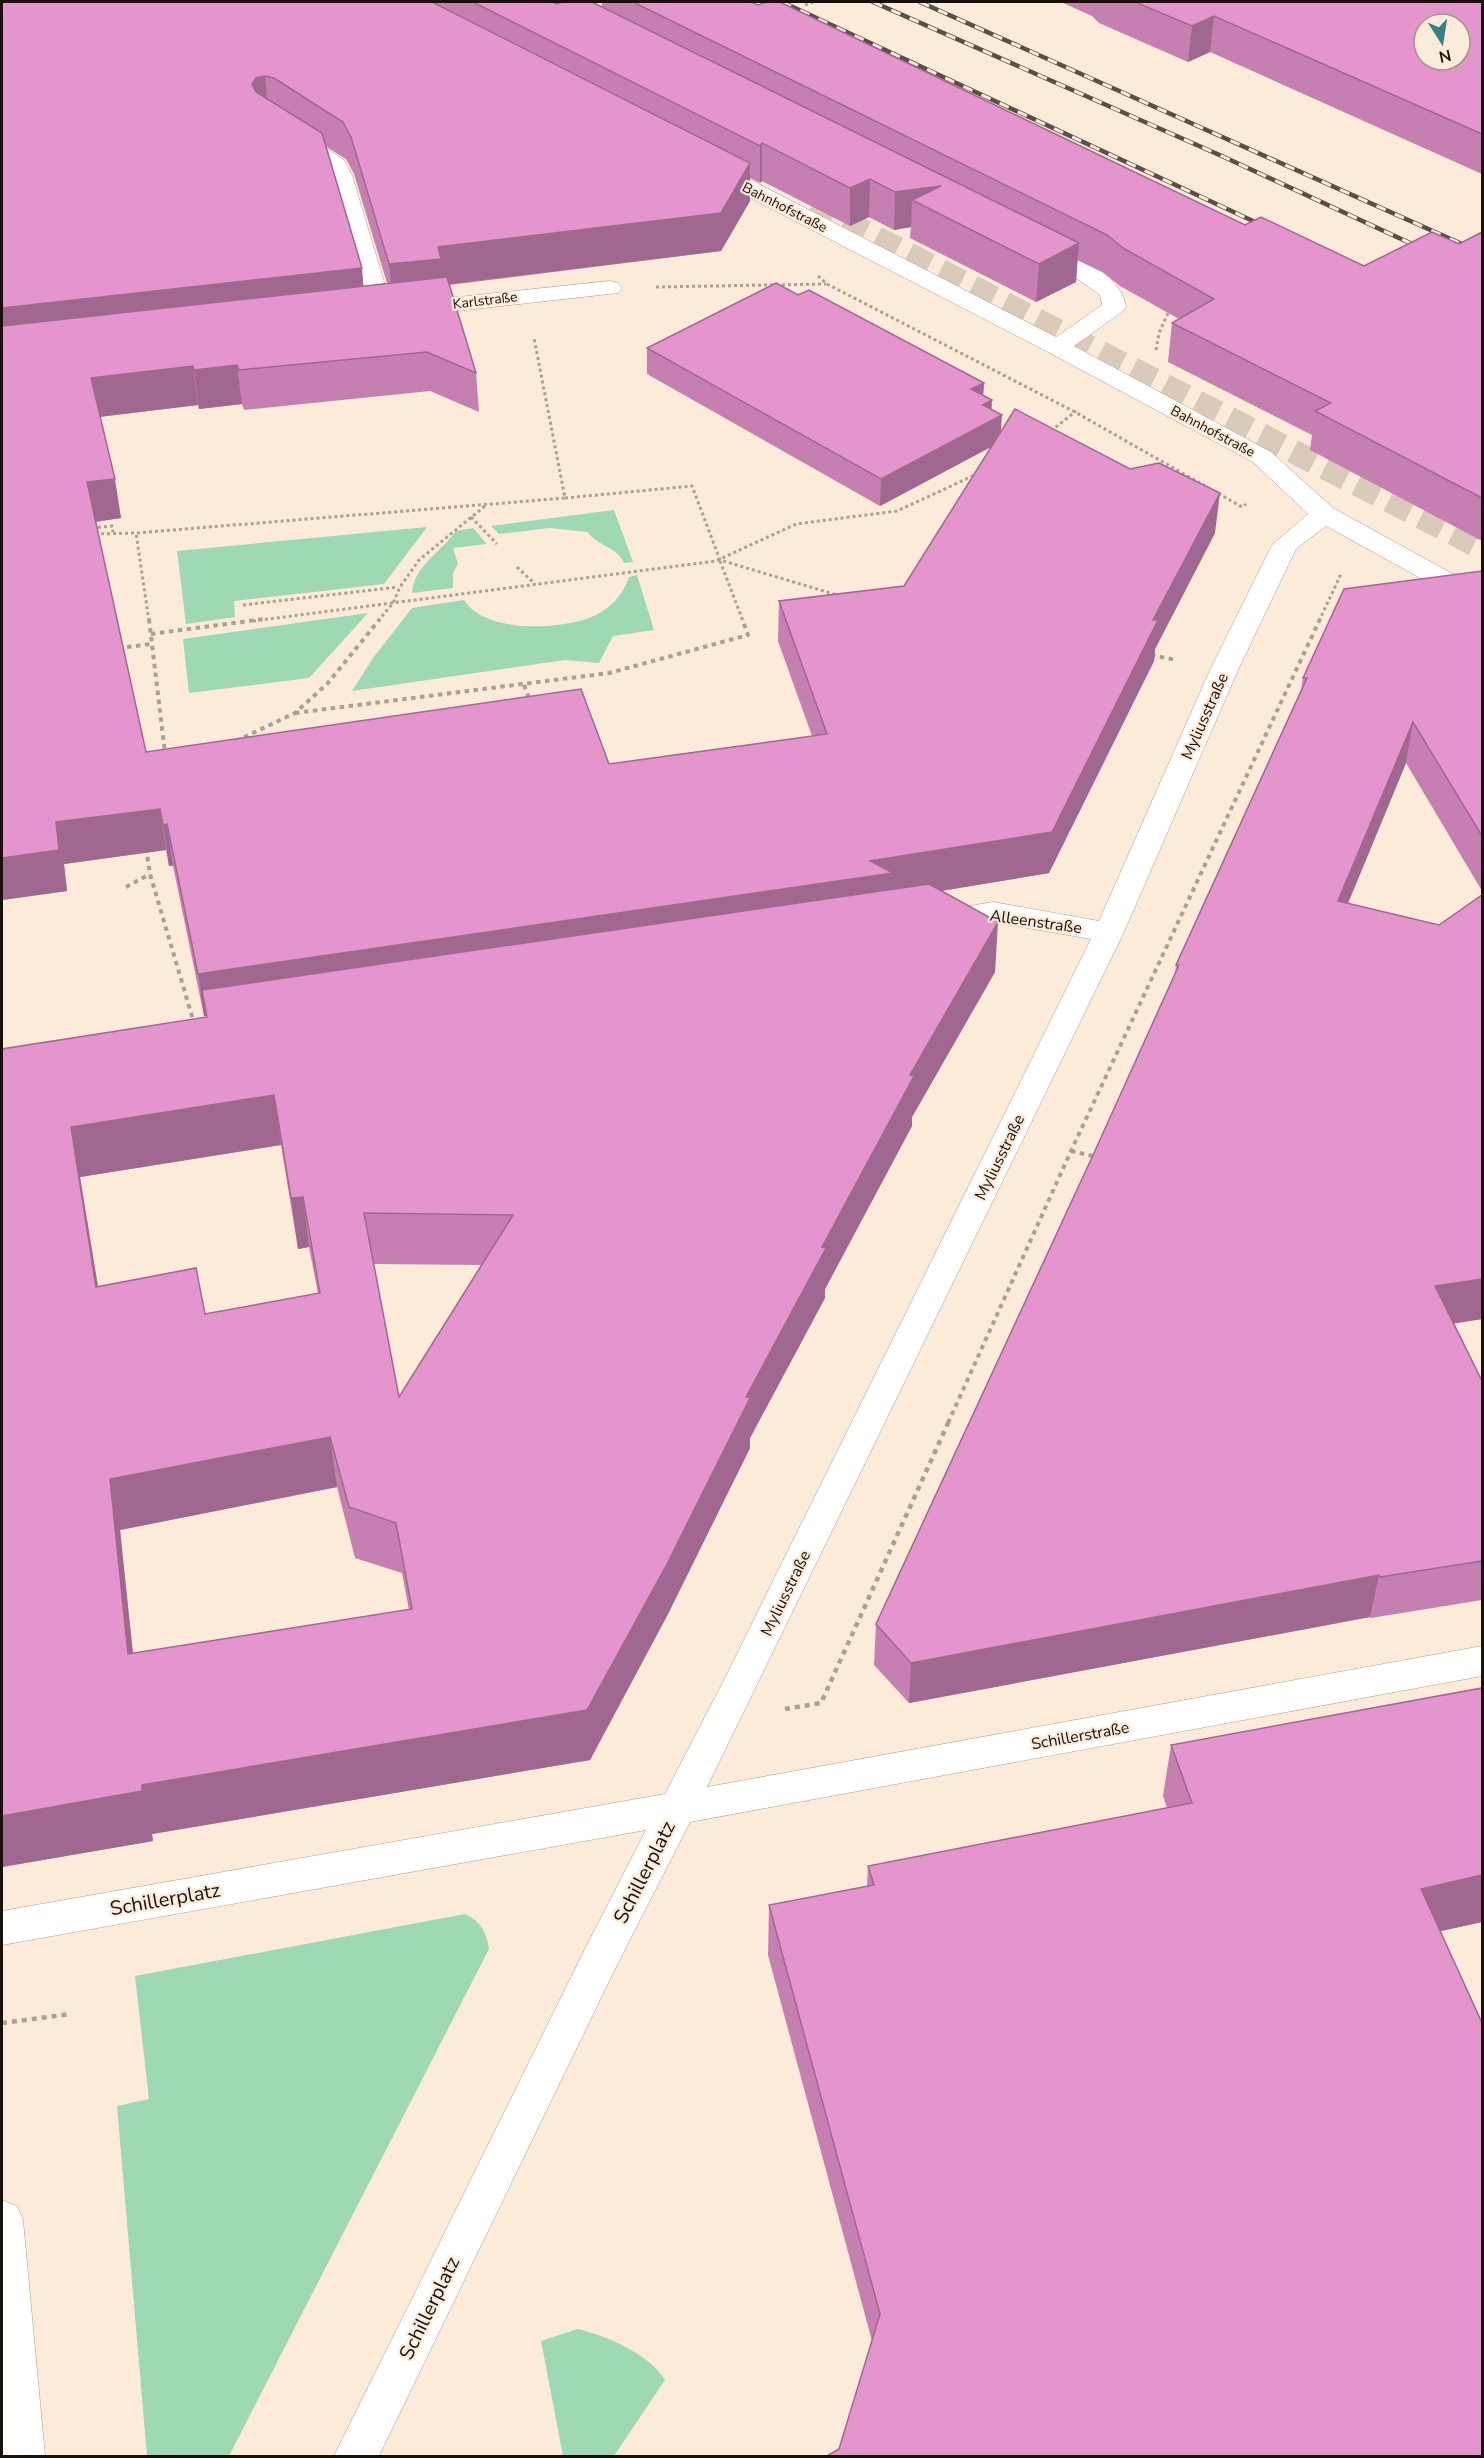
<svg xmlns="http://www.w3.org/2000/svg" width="1484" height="2458" font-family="'Nunito Sans',sans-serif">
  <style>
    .green { fill: #9ed8b5 }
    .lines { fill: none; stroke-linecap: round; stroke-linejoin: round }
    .minor-tunnel { stroke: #dacaba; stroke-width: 24; stroke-dasharray: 24 12; stroke-linecap: butt }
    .minor-casing { stroke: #ae9d8c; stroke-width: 1 }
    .path-far2 { stroke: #ad9f91; stroke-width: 3; stroke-dasharray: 3 3; stroke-linecap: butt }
    .path-far1 { stroke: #ad9f91; stroke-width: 4; stroke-dasharray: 4.5 4.5; stroke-linecap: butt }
    .path { stroke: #ad9f91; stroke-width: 4.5; stroke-dasharray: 5 5; stroke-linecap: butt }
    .minor { fill: #fff; fill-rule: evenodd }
    .rail-casing { stroke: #594f45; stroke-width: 4.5 }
    .rail { stroke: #fdebd9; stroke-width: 3; stroke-dasharray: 10; stroke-linecap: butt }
    .wall { fill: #c580b1; fill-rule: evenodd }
    .shaded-wall { fill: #a06890 }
    .building { fill: #e595ce; stroke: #a06890; stroke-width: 1.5; fill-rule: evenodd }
    .labels { text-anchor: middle; stroke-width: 4.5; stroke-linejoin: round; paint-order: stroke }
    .far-street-label { font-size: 14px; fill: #17110a; stroke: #fdebd9 }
    .street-label { font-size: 16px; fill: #17110a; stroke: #fdebd9 }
    .near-street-label { font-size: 20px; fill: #17110a; stroke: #fdebd9 }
  </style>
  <rect width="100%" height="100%" fill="#fdebd9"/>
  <!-- green -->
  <g class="green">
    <path d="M614,510L633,562L624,563C617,546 596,546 588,532L550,528L499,534L491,526Z"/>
    <path d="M427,527L384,584L234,601L235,617L186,624L177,551Z"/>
    <path d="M473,528L487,544L453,548L458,564L453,573V588L412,593C413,567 442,551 456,531Z"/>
    <path d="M637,575L654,630L613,636L599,663L565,660L352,691L373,658L412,608L464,600C485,633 556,630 589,618C608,611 623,596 629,577Z"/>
    <path d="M368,613L309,678L189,693L183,639Z"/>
    <path d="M465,1914C481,1922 486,1931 489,1949L229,2456H147L117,2106L149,2099L135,1976Z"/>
    <path d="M578,2329C607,2336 649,2354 665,2380L614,2456H563L541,2341Z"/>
  </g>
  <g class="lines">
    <!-- minor-tunnel -->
    <path class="minor-tunnel" d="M812,205L1482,548"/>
    <!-- minor casing -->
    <g class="minor-casing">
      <g id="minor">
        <path d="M293,130L301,132L344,160L352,175L393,312L389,317L381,319L373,317L369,312L330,175L327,169L285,142L282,137L285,132Z"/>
        <path d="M712,162L720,164L1056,337L1102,305L1100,295L1079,280L1029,255L1025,250L1029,245L1037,243L1045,245C1075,259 1120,270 1126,307L1122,312L1074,346L1271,452L1333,508L1482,590V609L1473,607L1326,526L1296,549L1238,670L1124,932L707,1787L1482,1646V1676L690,1822L615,1969L379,2456H334L587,1945L646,1830L2,1945V1911L665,1794L724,1680L1091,939L993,922L940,930L929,927L925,920L929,913L993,902L1099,921L1210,670L1272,545L1308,514L1253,462L1048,352L704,174L701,169L704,164Z"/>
        <path d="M610,281L618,283L622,288L618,293L412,316L404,314L400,309L404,304L412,302Z"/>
        <path d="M2,2200L17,2206L23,2220L45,2456H2Z"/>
      </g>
    </g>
    <!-- path-far2 -->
    <g class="path-far2">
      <path d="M805,5L813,2"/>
      <path d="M818,276L827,284L1075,412L1242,507L1246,504"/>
      <path d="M656,287L826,284"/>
      <path d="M1156,350L1159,333L1170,309"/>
      <path d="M1051,431L1076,411"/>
      <path d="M565,498L692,486L720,560L837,595"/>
      <path d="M471,517L497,544"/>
      <path d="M92,528L112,526L113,532"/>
      <path d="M95,534L136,533"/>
      <path d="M720,561L743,621"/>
      <path d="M517,567L535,584"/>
      <path d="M243,605L398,587"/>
      <path d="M149,621L136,533L565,498L534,338"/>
      <path d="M253,621L716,561L796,524L897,511L977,474"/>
      <path d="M378,621L393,603L400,587L419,560L485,506"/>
      <path d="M1319,621L1341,574"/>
    </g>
    <!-- path-far1 -->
    <g class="path-far1">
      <path d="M149,619L165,753"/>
      <path d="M151,634L264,619"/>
      <path d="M127,647L152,644"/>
      <path d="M1151,655L1176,660"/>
      <path d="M524,685L530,701"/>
      <path d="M295,713L609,673L748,635L742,619"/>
      <path d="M236,741L295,713L327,684L380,619"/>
      <path d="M146,848L150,874L194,1023"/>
      <path d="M126,887L150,874"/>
      <path d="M1071,1151L1097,1157"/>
      <path d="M948,1423L1071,1151L1320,619"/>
    </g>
    <!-- path -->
    <g class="path">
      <path d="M785,1709L821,1703L949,1421"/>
      <path d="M2,2023L71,2014"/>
    </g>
    <!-- minor -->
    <use href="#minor" class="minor"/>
    <!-- rail casing -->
    <g class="rail-casing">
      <g id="rail">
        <path d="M782,2L1268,228"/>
        <path d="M873,2L1224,157L1425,250"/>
        <path d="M920,2L1482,253"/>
      </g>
    </g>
    <!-- rail -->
    <use href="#rail" class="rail"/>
  </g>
  <!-- wall -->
  <g class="wall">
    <path d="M2,2H552L557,4L602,7V2H751L1245,225L1364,266L1459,244L1482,232V541L1310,450L1312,435L1168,362L1172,323L1179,319L1120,286L1104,273L1077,260L1076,282L1036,302L910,238L911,227L894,230L869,217L850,226L762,181L760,183L750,178V201L721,251L449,285L476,373L479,412L430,391L244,410L242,404L199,409L198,405L100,417L121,518L96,522L146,752L609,764L812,736L778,641L779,601L904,586L991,447L880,506L647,374V348L798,295L984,383L983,396L991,410L1001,431L1215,533L1155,649L1154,661L1049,873L941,891L995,972L912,1117V1126L825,1289V1298L750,1438V1448L668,1614L590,1760L152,1834L153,1841L2,1867V1049L206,1017V1016H204L173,866H169L166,850L64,864L67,891L2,900ZM325,146L346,159L354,174L387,283L363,286ZM281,1145L298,1249L309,1247L318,1293L205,1314L98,1286L80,1177ZM374,1264L481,1265L399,1397ZM337,1487L355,1558L402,1573L409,1610L133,1653L120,1530Z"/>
    <path d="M1061,2H1482V174L1210,52L1188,62L1099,23L1092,16Z"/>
    <path d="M1482,571V891L1406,763L1348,903L1439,925L1482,895V1319L1454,1323L1482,1381V1600L1371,1618L1370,1617L909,1703L874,1665L876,1624L1094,1153L1175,974L1176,965L1301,690L1303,678Z"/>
    <path d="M1482,1688V1922L1441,1931L839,2449L872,2341L768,1955L769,1905L867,1886L868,1866L1167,1808L1163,1796L1171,1745Z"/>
  </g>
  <!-- shaded-wall -->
  <g class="shaded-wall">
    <path d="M1214,16L1210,52L1188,62L1192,26Z"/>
    <path d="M265,76L268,113L260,115L252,84L256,78Z"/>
    <path d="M762,143V181L760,183V146Z"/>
    <path d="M750,163V201L721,251L443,285L393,303L389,264L438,247Z"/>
    <path d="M870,179L869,217L850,226V188Z"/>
    <path d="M941,186L912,200L911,227L894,230L895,192Z"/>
    <path d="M1079,243L1076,282L1036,302L1039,264Z"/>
    <path d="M362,268L365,306L2,347V308Z"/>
    <path d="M237,365L242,404L199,409L194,370Z"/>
    <path d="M193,366L198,405L97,417L91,378Z"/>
    <path d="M984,383L982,409L971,389Z"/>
    <path d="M992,400L991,421L1002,415L1000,442L880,506L881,479L983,405Z"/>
    <path d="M115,479L121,518L93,522L87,482Z"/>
    <path d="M1220,493L1215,533L1155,649L1154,661L1049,873L892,899L202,990L206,1016H204L198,974L870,861L1153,620Z"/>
    <path d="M1413,722L1406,763L1332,942L1338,901Z"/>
    <path d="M160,809L166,850L64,864L67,891L2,900V858L56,822Z"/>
    <path d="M167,824L173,866H169L163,825Z"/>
    <path d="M998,922L995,972L912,1117V1126L825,1289V1298L750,1438V1448L668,1614L590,1760L152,1834L153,1841L2,1867V1816L142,1785L746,1397L910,1075Z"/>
    <path d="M274,1095L281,1145L80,1177L106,1337L96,1287L71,1127Z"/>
    <path d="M303,1197L309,1247L298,1249L291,1198Z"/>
    <path d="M1482,1279V1319L1427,1328L1435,1286Z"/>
    <path d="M330,1437L337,1487L120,1530L138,1704L128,1654L110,1479Z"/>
    <path d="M1379,1575L1370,1617L909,1703L911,1663Z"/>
    <path d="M1482,1875V1922L1409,1938L1421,1889Z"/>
  </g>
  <!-- building -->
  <g class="building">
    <path d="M2,2H432L750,163L721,213L438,247L441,259L389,264L351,137L343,122L274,78L265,76L256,78L252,84L256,92L322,133L362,268L2,308Z"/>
    <path d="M473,2H552L557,4L562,2H592L1079,243L1039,264L912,200L941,186L895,192L870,179L850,188L762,143L760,146Z"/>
    <path d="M633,2H751L758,5L766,2H780L1245,225L1261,217L1364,266L1432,232L1459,244L1482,232V498L1315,411L1331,403L1172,323L1214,299L1123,248L1107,235Z"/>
    <path d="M1135,2H1482V134L1214,16L1192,26ZM1424,24H1460V60H1424Z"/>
    <path d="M447,277L476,373L427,352L239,370L237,365L194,370L193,366L91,378L115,479L87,482L146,752L581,689L609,764L827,734L779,601L904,586L1015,409L1130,469L1159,463L1220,493L1153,620H1158L1052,832L870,861L893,873L198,974L167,824L163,825L160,809L56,822L59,850L2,858V326Z"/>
    <path d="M776,283L798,295L809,290L984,383L971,389L992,400L983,405L1002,415L881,479L647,348Z"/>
    <path d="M1482,571V836L1413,722L1338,901L1439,925L1482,895V1279L1435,1286L1482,1381V1561L1380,1577L1379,1575L911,1663L876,1624L1094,1153L1179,965H1176L1307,678H1303L1344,589Z"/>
    <path d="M929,884L998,922L910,1075L914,1076L822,1247L826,1248L746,1397L750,1398L667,1564L587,1710L142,1785V1791L2,1816V1049L207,1017L202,990ZM274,1095L291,1198L303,1197L320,1293L205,1314L196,1268L96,1287L71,1127ZM364,1213L513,1215L399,1397ZM330,1437L349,1507L396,1523L412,1609L128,1654L110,1479Z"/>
    <path d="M1482,1688V1875L1421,1889L1482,2023V2457H825L839,2449L880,2314L769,1905L874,1885L868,1866L1192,1803L1171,1745Z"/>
  </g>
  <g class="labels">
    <!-- far-street labels -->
    <g class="far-street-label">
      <text transform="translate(785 207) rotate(27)" y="5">Bahnhofstraße</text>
      <text transform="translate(485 300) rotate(-7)" y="5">Karlstraße</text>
      <text transform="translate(1213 431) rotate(28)" y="5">Bahnhofstraße</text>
    </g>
    <!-- street labels -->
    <g class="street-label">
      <text transform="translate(1204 716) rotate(-66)" y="6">Myliusstraße</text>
      <text transform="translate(1036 921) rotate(8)" y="6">Alleenstraße</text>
      <text transform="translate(999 1157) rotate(-64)" y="6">Myliusstraße</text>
      <text transform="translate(785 1593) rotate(-64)" y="6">Myliusstraße</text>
      <text transform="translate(1080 1735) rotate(-10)" y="6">Schillerstraße</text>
    </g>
    <!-- near-street labels -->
    <g class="near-street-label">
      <text transform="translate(644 1872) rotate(-63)" y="7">Schillerplatz</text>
      <text transform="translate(165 1899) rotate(-10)" y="7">Schillerplatz</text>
      <text transform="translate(429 2308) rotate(-64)" y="7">Schillerplatz</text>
    </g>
  </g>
  <!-- border -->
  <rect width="1484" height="2458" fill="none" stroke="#17110a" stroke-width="6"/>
  <!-- north arrow -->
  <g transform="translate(1442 42) rotate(168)"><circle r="28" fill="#fdebd9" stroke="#a19486" stroke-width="1.5"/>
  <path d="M0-4.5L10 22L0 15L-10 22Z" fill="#378085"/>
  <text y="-9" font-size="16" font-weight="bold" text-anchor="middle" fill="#17110a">N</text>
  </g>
</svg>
